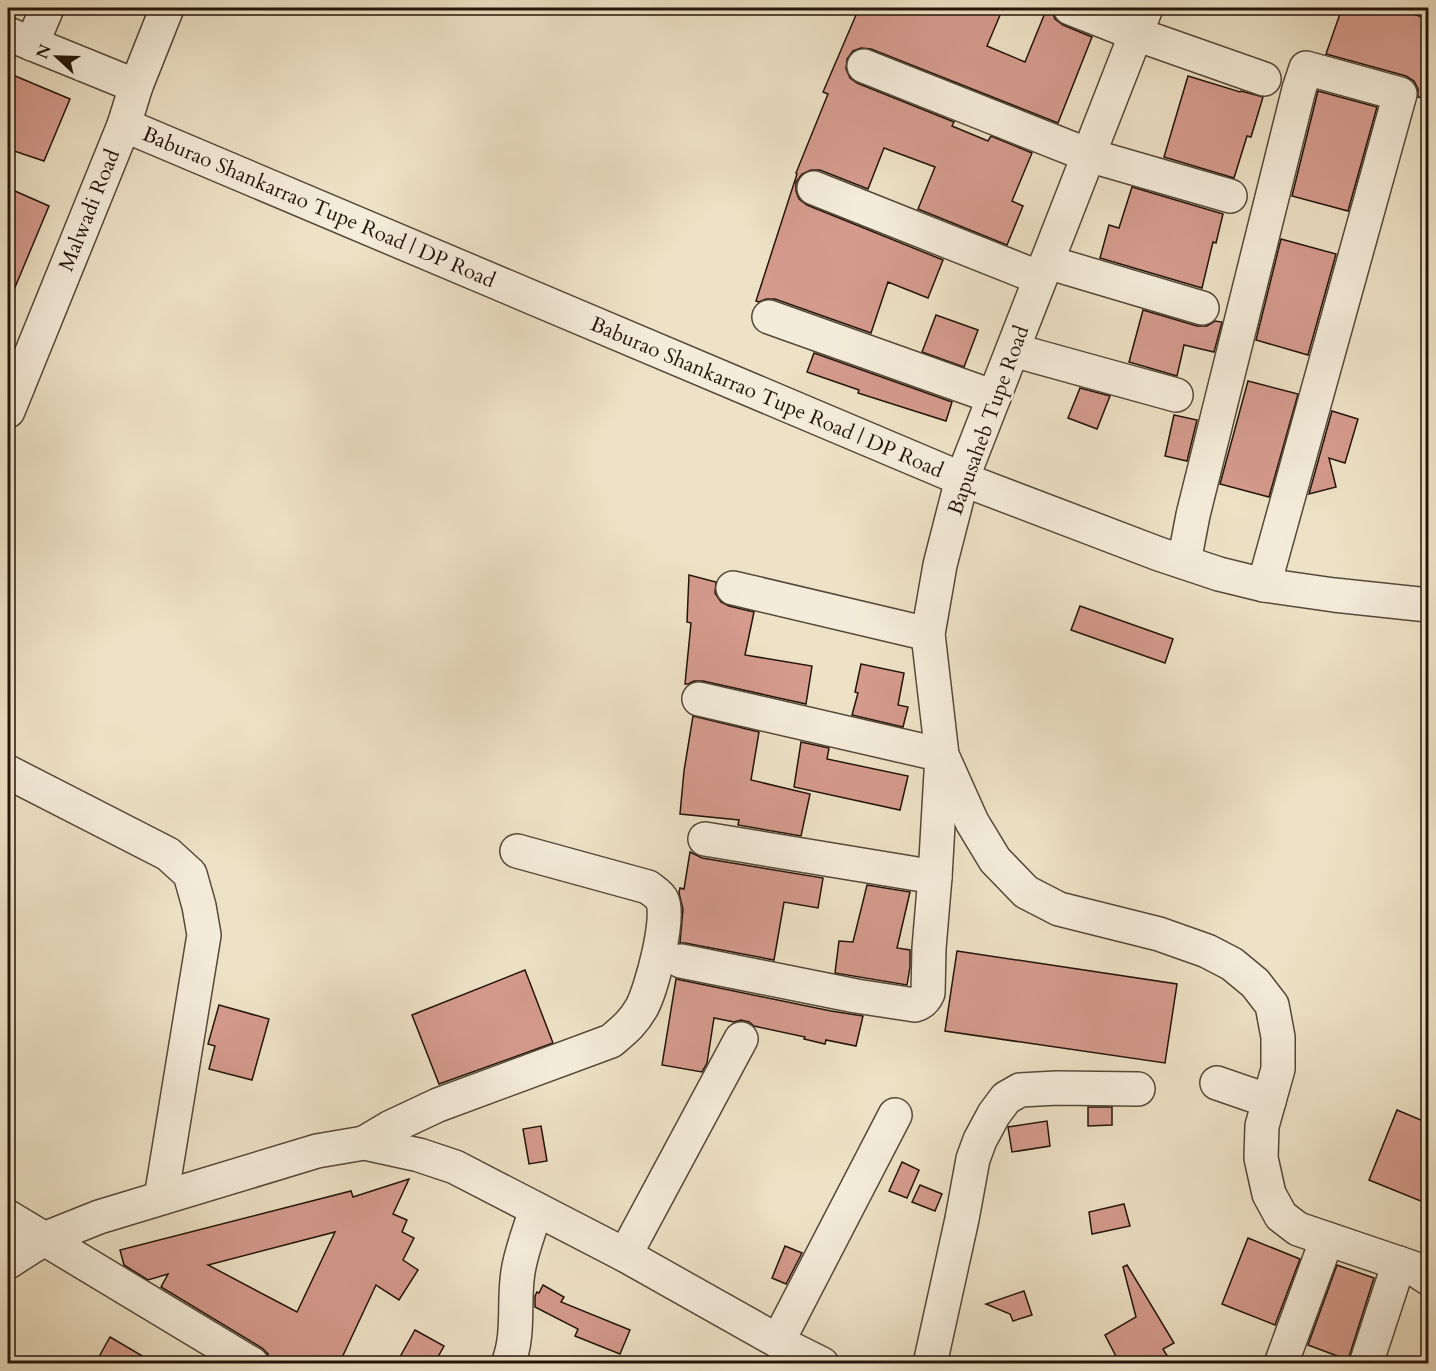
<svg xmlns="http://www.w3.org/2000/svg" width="1436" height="1371" font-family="Cardo,serif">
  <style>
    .building { fill: #d59b8d; stroke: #24140a; stroke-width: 1.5; fill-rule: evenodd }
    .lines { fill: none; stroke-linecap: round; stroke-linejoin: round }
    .minor-casing { stroke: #564839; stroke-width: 36 }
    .minor { stroke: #f4ecda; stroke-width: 33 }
    .labels { text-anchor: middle; stroke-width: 4.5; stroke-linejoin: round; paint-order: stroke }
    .street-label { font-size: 21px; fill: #24140a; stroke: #f4ecda }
  </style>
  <rect width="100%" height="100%" fill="#eee2c6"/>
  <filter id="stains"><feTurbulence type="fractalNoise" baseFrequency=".00333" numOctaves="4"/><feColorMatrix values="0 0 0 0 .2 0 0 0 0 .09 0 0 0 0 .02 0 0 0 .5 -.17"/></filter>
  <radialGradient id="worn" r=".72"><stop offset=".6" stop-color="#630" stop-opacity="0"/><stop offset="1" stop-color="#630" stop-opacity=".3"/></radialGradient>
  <!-- building -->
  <g class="building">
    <path d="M859,8H1003L987,46L1025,62L1047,8H1052V11L1055,19L1063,25L1092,37L1058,123L871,49L861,48L853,51L847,59L846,69L850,78L857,83L954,122L952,126L988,141L991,136L1032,153L1012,201L1023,206L1007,245L918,209L935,167L884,148L868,189L820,170H811L802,174L796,182V191L799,199L807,205L943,260L928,298L888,282L871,333L775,299H766L759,302L756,301L797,174L796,173L828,94L823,92Z"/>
    <path d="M1342,8H1396L1428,19V100L1418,97V89L1414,81L1406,76L1326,54Z"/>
    <path d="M8,73L70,99L44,161L8,149Z"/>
    <path d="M1188,76L1240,92L1241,91L1263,97L1251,137L1247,136L1234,178L1164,157Z"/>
    <path d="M1318,91L1377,107L1348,211L1292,196Z"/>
    <path d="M1132,187L1223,214L1216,243L1213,242L1202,288L1100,258L1109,225L1119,228Z"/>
    <path d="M8,188L49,206L8,304Z"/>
    <path d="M1281,239L1336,254L1308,355L1256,340Z"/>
    <path d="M1143,310L1197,326H1207L1215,321L1222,322L1214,352L1184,345L1177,376L1129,362Z"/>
    <path d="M936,315L978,330L964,367L922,352Z"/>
    <path d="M814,353L952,402L946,421L858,393L859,390L807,372Z"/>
    <path d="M1248,381L1298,394L1269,497L1220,484Z"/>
    <path d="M1080,388L1110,396L1097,429L1068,418Z"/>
    <path d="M1332,411L1358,419L1345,463L1329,458L1336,487L1309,494Z"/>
    <path d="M1174,415L1197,420L1187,461L1165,456Z"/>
    <path d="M689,575L716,582L715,593L721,602L729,606L754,612L745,655L812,666L806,704L703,681H694L688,684H685L691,623L687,622Z"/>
    <path d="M1080,606L1173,639L1165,663L1071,630Z"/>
    <path d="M861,664L904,673L898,705L908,707L903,727L852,715L858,693L855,692Z"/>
    <path d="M693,716L759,732L751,780L810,794L801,836L738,825L739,820L680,814L684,771Z"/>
    <path d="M801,742L829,748L827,759L908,776L900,810L794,787Z"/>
    <path d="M690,852L702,858L823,878L818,908L784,902L774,960L685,943H680L683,909L679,893L680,888L684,889Z"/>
    <path d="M867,885L910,892L897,948L910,950V967L907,985L835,973L839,941L853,942Z"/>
    <path d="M957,951L1177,984L1165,1063L945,1031Z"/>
    <path d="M525,970L553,1043L439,1084L412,1015Z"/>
    <path d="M676,979L831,1011L863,1016L856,1046L826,1040L825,1044L804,1039L805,1037L754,1026L749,1022L741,1020L734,1022L714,1018L707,1063L702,1072L662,1065Z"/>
    <path d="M219,1005L269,1019L252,1080L209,1069L215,1046L208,1044Z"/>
    <path d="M1088,1107H1112V1125L1088,1126Z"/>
    <path d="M1397,1110L1428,1123V1204L1369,1180Z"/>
    <path d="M1047,1121L1050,1146L1012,1152L1008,1127Z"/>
    <path d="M541,1126L547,1161L529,1164L523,1129Z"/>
    <path d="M902,1162L919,1170L907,1198L889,1191Z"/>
    <path d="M409,1179L393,1214L407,1220L402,1232L414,1238L403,1260L418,1270L399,1300L376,1285L339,1364H271L268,1354L262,1348L161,1287L168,1274L148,1280L124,1265L120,1250L351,1191L353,1197ZM335,1232L297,1312L208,1265Z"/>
    <path d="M920,1185L942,1194L935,1211L912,1202Z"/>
    <path d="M1124,1204L1130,1226L1092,1234L1089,1212Z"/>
    <path d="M1248,1238L1300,1259L1275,1325L1222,1304Z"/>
    <path d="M785,1246L802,1253L786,1284L772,1278Z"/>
    <path d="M1127,1265L1174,1343L1163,1349L1172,1364H1120L1105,1335L1136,1317L1123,1267Z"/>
    <path d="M1337,1265L1374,1278L1348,1360L1308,1345Z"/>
    <path d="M543,1285L564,1297L561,1302L630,1330L620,1354L575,1336L578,1329L535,1307V1296L537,1292L539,1293Z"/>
    <path d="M1024,1291L1032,1315L1013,1321L1010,1314L986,1304Z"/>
    <path d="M415,1330L444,1346L434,1364H396Z"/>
    <path d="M110,1337L156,1364H95Z"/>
  </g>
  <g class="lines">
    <!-- minor casing -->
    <g class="minor-casing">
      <g id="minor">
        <path d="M1070,8L1136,34L1264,79"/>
        <path d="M1146,8L962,479L940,565L928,634L942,755L972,822L995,860L1026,892L1059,909L1159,934L1207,951L1232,964L1255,983L1272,1005L1278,1037V1069L1262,1126L1261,1158L1269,1194L1281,1216L1298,1229L1413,1268L1428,1278"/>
        <path d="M8,34L136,86"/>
        <path d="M32,44L47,8"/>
        <path d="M864,66L1088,155L1230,196"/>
        <path d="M124,125L962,479L1159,554L1219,574L1264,585L1334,595L1428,605"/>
        <path d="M814,188L1040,278"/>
        <path d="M1047,262L1202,308"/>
        <path d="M769,317L994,397"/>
        <path d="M1013,350L1176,395"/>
        <path d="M8,411L124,125L136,86L167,8"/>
        <path d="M1184,562L1193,515L1299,89L1306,68L1400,94L1264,585"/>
        <path d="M733,588L928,634"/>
        <path d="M8,772L168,854L190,874L199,906L204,935L161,1198"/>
        <path d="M705,839L935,877"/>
        <path d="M681,961L856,996L915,1005C922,1003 925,1000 928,993L929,948L935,877L942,755L699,699"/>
        <path d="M1217,1083L1269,1101"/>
        <path d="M364,1143L391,1127L438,1105L611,1041C624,1030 633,1023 642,1007C651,990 671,917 662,900C659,894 653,891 648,887L517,851"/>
        <path d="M8,1217L252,1364"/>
        <path d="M625,1255L741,1039"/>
        <path d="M8,1262L44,1239L99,1217L317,1151L364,1143L419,1155L455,1167L625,1255L792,1349L822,1364"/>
        <path d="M778,1341L895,1115"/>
        <path d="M508,1364C520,1334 513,1302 518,1272C521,1251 530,1230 536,1209"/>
        <path d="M930,1364L962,1219L973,1159L980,1140L994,1114L1006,1098L1020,1090L1057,1088L1138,1089"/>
        <path d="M1281,1364L1327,1239"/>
        <path d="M1366,1364L1399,1263"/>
      </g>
    </g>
    <!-- minor -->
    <use href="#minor" class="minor"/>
  </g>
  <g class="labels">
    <!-- street labels -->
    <g class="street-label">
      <text transform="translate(319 207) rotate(23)" y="7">Baburao Shankarrao Tupe Road | DP Road</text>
      <text transform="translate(89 210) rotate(-68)" y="7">Malwadi Road</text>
      <text transform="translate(767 397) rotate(23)" y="7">Baburao Shankarrao Tupe Road | DP Road</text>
      <text transform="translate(988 420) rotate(-70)" y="7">Bapusaheb Tupe Road</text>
    </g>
  </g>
  <!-- margin -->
  <rect width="1436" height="1371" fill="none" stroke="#eee2c6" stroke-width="30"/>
  <rect x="9" y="9" width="1418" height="1353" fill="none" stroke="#24140a" stroke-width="3"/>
  <rect x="15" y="15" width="1406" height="1341" fill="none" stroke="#24140a" stroke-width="1.5"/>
  <!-- north arrow -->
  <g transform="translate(57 57) rotate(292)" stroke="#f4ecda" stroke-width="4.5" paint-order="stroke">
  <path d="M0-4.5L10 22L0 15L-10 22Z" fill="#24140a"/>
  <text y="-9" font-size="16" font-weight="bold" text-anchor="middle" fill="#24140a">N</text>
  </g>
  <rect width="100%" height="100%" filter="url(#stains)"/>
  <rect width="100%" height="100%" fill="url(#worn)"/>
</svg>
